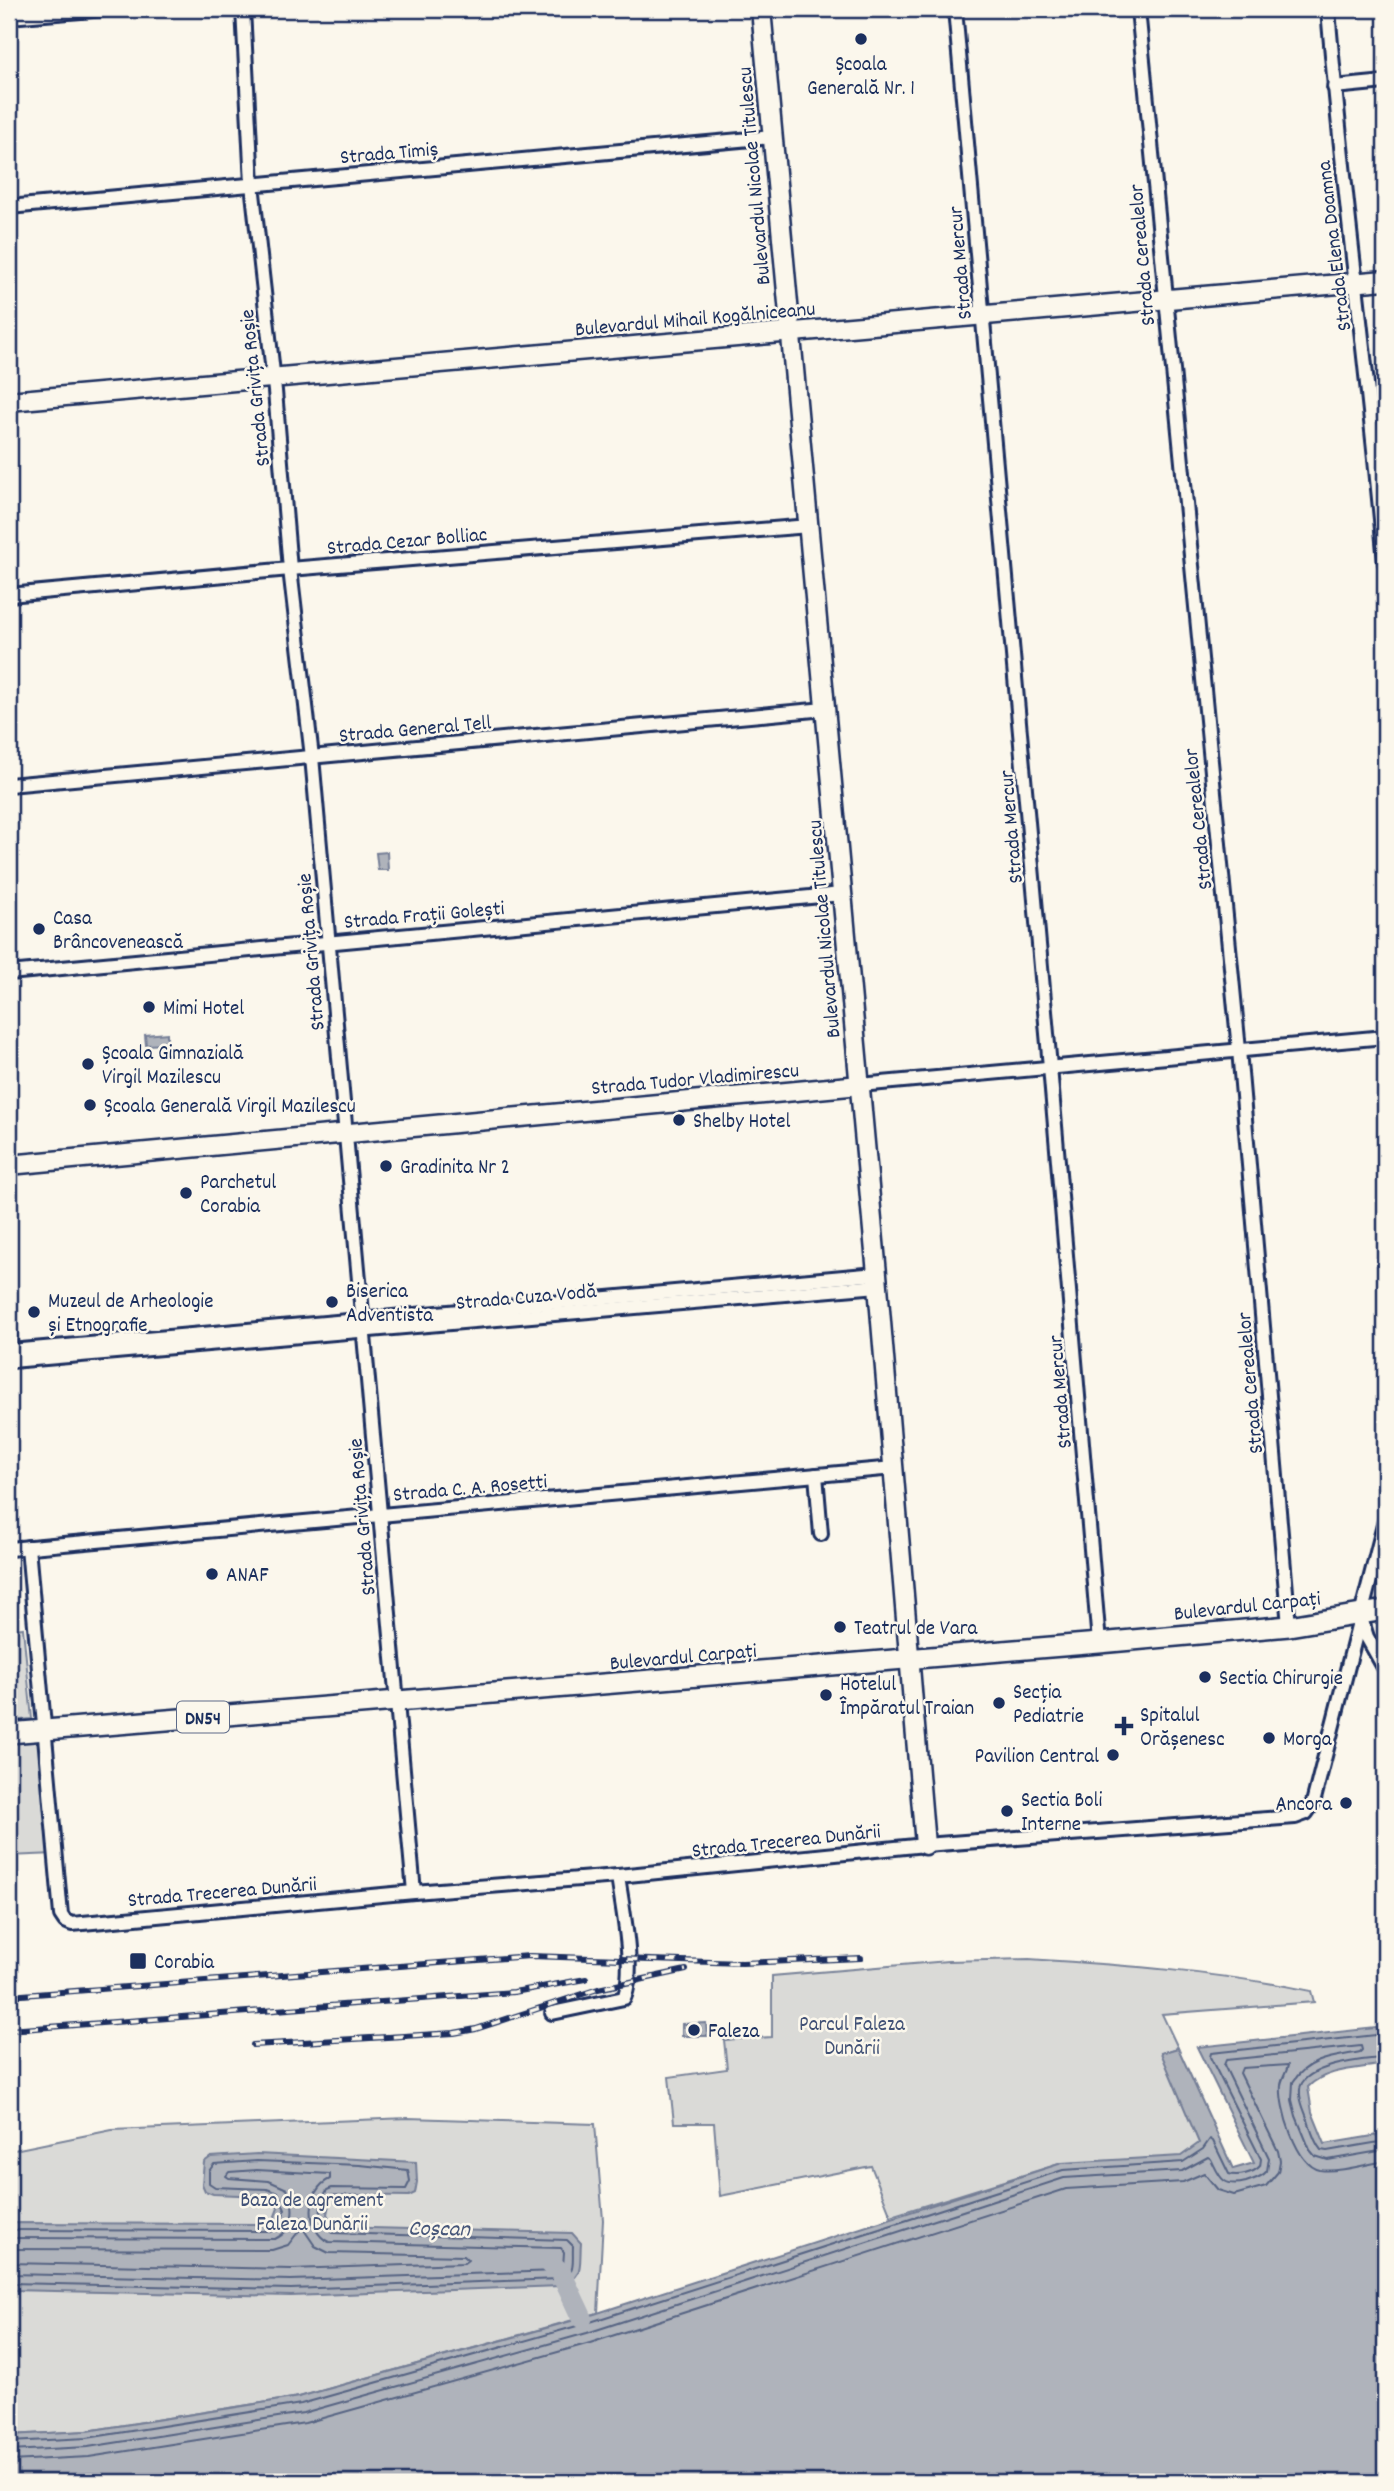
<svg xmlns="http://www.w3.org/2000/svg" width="1394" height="2491" font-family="Dekko,sans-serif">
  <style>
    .green { fill: #dadad7; stroke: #7a849a; stroke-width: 2 }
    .water { fill: #afb3bb; stroke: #747e96; stroke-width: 2 }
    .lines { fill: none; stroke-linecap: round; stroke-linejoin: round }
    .shore { stroke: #566483; stroke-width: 2 }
    .river { stroke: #afb3bb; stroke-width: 21 }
    .street-casing { stroke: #1b2f5e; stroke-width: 18 }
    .secondary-casing { stroke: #1b2f5e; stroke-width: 23 }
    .primary-casing { stroke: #1b2f5e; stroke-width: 24 }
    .street { stroke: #fbf7ec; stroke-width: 12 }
    .secondary { stroke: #fbf7ec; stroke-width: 18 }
    .primary { stroke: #fbf7ec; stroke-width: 19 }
    .rail-casing { stroke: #1b2f5e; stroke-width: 6 }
    .rail { stroke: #fbf7ec; stroke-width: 3.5; stroke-dasharray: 10; stroke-linecap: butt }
    .poi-dot { fill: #1b2f5e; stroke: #fbf7ec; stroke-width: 2.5 }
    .labels { text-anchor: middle; stroke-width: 5; stroke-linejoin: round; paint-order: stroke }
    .shield { fill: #fbf7ec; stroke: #5e6b89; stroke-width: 2 }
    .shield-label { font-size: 19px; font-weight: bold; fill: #1b2f5e }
    .poi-label { font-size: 21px; fill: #1b2f5e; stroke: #fbf7ec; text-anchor: start }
    .street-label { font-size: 21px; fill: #1b2f5e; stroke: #fbf7ec }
    .park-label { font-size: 21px; fill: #415176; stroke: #fbf7ec }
    .water-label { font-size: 23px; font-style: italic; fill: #47577a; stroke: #fbf7ec }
  </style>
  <rect width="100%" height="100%" fill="#fbf7ec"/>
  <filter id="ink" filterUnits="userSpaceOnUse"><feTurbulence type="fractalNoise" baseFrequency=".0143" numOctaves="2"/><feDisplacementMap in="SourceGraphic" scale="14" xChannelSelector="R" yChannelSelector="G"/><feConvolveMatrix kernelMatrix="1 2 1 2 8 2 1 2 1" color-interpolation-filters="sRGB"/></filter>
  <g filter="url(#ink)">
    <!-- green -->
    <g class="green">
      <path d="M23,1628L32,1719L9,1721V1630Z"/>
      <path d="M44,1730L55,1854L9,1856V1733Z"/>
      <path d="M1029,1959C1124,1965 1218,1972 1311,1991L1314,2002L1162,2014L1178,2048L1162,2053L1200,2143L1179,2161L1062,2163L891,2216L871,2166L720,2196L714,2123H674L669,2077L727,2069L724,2040L772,2037V1976L948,1961Z"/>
      <path d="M408,2118L595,2124L603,2220L598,2313L299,2397L87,2431L9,2435V2151L112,2130Z"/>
    </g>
    <!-- water -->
    <g class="water">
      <path d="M387,852L388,870H378L376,853Z"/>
      <path d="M167,1033V1044L146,1045L145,1035Z"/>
      <path d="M706,2023L707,2036H682V2024Z"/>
      <path d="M1385,2027V2064C1360,2069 1326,2068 1308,2087L1312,2112L1325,2144L1385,2134V2482H9V2435L87,2431L299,2397L582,2318L1062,2163L1181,2156L1199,2143L1161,2053L1178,2048L1233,2169L1254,2163L1197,2047Z"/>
      <path d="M257,2154L416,2162L417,2182L415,2193L409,2196L331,2195L327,2214L333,2227L572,2233L581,2243C579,2266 585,2276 561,2286L291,2296L9,2290V2223L272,2224L278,2208L274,2199L266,2196L213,2194L205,2191L202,2184L204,2162L211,2157Z"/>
    </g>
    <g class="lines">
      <!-- shore -->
      <g class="shore">
        <path d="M1385,2058C1365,2059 1314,2064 1302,2083C1296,2093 1304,2110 1308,2120C1311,2130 1314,2142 1321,2150L1327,2151L1385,2141"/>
        <path d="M9,2230L273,2231L279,2226L285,2210L278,2193L267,2189L215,2187L209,2183V2171L214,2164L257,2161L360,2165L408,2170L410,2181L406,2189L332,2188L327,2190C318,2203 318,2224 332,2233L567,2240L573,2246C572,2264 577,2272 558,2279L291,2289L9,2283"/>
        <path d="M9,2238L275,2239C295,2230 296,2206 287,2189L269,2181L229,2178L226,2176L229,2172L257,2170L330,2174V2179C306,2189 305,2231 329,2242L561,2248L564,2252L563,2267L557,2271L291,2280L9,2274"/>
        <path d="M9,2249L272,2250L288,2245L302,2227L315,2246L329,2253L464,2256L468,2260L464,2263L291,2269L9,2263"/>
        <path d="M9,2442L87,2438L301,2404L584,2324L1063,2170L1183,2162L1203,2149L1210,2139L1213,2141L1229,2174C1238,2177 1254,2173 1260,2166L1261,2159L1210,2057L1211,2053L1385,2034"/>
        <path d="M9,2451L88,2447L303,2413L587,2333L1064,2178L1182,2171L1208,2157L1211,2159C1220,2177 1222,2188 1246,2182C1254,2179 1261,2178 1267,2171L1269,2158L1224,2065L1226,2060L1361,2046L1362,2050L1360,2052C1335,2057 1308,2058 1293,2082L1292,2100L1296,2116L1310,2150L1315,2156L1328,2160L1385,2150"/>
        <path d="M9,2461L89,2457L305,2423L590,2343L1066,2189L1183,2182L1204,2173L1218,2190L1234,2195L1266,2186L1278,2172L1280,2161L1278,2151L1240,2073L1242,2068L1288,2065C1287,2072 1282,2078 1281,2085C1279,2107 1296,2165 1320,2170C1337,2173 1368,2164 1385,2161"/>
      </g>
      <!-- river -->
      <path class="river" d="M550,2263L561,2273L582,2318"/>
      <!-- street casing -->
      <g class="street-casing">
        <g id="street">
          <path d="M243,9L252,184L275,391L290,569L312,757L414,1892"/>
          <path d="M955,9L1050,1067L1099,1643"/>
          <path d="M1138,9L1239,1050L1289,1626"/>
          <path d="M1328,9C1343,194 1369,378 1385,563"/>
          <path d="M9,17L105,9"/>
          <path d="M1334,87L1385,82"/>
          <path d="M9,207L773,137"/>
          <path d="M9,595L290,569L809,526"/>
          <path d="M9,785L825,709"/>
          <path d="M9,973L842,894"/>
          <path d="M860,1085L1385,1037"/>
          <path d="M9,1335L11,1361L878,1286"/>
          <path d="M10,1351L877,1274"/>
          <path d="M816,1475L821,1534"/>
          <path d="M28,1547L61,1915L65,1921L72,1924L414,1892L618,1876L925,1845L1295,1817L1306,1813L1313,1803L1385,1521"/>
          <path d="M9,1549L894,1468"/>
          <path d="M1360,1615L1367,1637L1385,1669"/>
          <path d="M552,2013L624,1998C636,1970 622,1907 618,1876"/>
        </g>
      </g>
      <!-- secondary casing -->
      <g class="secondary-casing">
        <g id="secondary">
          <path d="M761,9L877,1274L925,1845"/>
          <path d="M9,401L1385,280"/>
          <path d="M9,1165L860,1085"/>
        </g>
      </g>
      <!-- primary casing -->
      <g class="primary-casing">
        <path id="primary" d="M9,1733L1099,1643L1289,1626L1385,1610"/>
      </g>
      <!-- street -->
      <use href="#street" class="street"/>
      <!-- secondary -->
      <use href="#secondary" class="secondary"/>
      <!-- primary -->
      <use href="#primary" class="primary"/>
      <!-- rail casing -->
      <g class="rail-casing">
        <g id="rail">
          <path d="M9,1996L530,1956L742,1963L861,1958"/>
          <path d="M9,2030L514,1992L586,1979"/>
          <path d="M253,2045L454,2033L476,2029L598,1989L686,1970"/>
        </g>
      </g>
      <!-- rail -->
      <use href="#rail" class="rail"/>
    </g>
  </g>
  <!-- markers -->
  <g class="poi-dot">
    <circle cx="861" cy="39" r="7"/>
    <circle cx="39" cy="929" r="7"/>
    <circle cx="149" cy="1007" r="7"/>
    <circle cx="88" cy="1064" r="7"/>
    <circle cx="90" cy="1105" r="7"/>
    <circle cx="679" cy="1120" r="7"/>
    <circle cx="386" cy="1166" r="7"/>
    <circle cx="186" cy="1193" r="7"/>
    <circle cx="332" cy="1302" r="7"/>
    <circle cx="34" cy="1312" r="7"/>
    <circle cx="212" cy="1574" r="7"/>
    <circle cx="840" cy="1627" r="7"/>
    <circle cx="1205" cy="1677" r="7"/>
    <circle cx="826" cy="1695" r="7"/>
    <circle cx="999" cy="1703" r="7"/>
    <path d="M1120.5 1715.5h7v7h7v7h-7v7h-7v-7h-7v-7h7z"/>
    <circle cx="1269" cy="1738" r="7"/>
    <circle cx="1113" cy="1755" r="7"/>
    <circle cx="1346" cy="1803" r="7"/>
    <circle cx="1007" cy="1811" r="7"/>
    <rect x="129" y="1952" width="18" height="18" rx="3.5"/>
    <circle cx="694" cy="2030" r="7"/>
  </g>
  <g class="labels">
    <!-- shield labels -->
    <rect class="shield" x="177" y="1701.5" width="52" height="31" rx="5"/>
    <g class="shield-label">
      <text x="203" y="1724">DN54</text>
    </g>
    <!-- poi labels -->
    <g class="poi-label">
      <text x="861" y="70" text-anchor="middle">Școala<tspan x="861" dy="24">Generală Nr. 1</tspan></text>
      <text x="53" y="924">Casa<tspan x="53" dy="24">Brâncovenească</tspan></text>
      <text x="163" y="1014">Mimi Hotel</text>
      <text x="102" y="1059">Școala Gimnazială<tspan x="102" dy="24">Virgil Mazilescu</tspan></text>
      <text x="104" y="1112">Școala Generală Virgil Mazilescu</text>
      <text x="693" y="1127">Shelby Hotel</text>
      <text x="400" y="1173">Gradinita Nr 2</text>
      <text x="200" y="1188">Parchetul<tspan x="200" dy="24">Corabia</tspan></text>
      <text x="346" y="1297">Biserica<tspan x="346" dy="24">Adventista</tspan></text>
      <text x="48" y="1307">Muzeul de Arheologie<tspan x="48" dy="24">și Etnografie</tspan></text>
      <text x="226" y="1581">ANAF</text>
      <text x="854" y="1634">Teatrul de Vara</text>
      <text x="1219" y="1684">Sectia Chirurgie</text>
      <text x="840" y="1690">Hotelul<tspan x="840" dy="24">Împăratul Traian</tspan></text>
      <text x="1013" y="1698">Secția<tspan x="1013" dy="24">Pediatrie</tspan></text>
      <text x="1140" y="1721">Spitalul<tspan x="1140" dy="24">Orășenesc</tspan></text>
      <text x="1283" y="1745">Morga</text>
      <text x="1099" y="1762" text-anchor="end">Pavilion Central</text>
      <text x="1021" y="1806">Sectia Boli<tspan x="1021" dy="24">Interne</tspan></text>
      <text x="1332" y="1810" text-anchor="end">Ancora</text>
      <text x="154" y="1968">Corabia</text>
      <text x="708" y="2037">Faleza</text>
    </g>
    <!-- street labels -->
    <g class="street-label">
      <text transform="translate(389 152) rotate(-5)" y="7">Strada Timiș</text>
      <text transform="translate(753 176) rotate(-95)" y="7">Bulevardul Nicolae Titulescu</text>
      <text transform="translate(1333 246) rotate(-97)" y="7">Strada Elena Doamna</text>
      <text transform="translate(1141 255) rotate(-95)" y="7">Strada Cerealelor</text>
      <text transform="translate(959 263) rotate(-95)" y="7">Strada Mercur</text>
      <text transform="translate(695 318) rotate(-5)" y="7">Bulevardul Mihail Kogălniceanu</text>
      <text transform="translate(254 388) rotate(-96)" y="7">Strada Grivița Roșie</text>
      <text transform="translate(407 540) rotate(-5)" y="7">Strada Cezar Bolliac</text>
      <text transform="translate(415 728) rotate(-5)" y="7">Strada General Tell</text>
      <text transform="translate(1197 819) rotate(-96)" y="7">Strada Cerealelor</text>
      <text transform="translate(1010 827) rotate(-95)" y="7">Strada Mercur</text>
      <text transform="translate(424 914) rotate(-5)" y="7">Strada Frații Golești</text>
      <text transform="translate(823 929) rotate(-95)" y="7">Bulevardul Nicolae Titulescu</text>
      <text transform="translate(310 952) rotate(-95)" y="7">Strada Grivița Roșie</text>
      <text transform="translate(695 1078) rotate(-5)" y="7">Strada Tudor Vladimirescu</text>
      <text transform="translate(526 1296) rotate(-5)" y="7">Strada Cuza Vodă</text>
      <text transform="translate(1249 1383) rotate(-95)" y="7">Strada Cerealelor</text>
      <text transform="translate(1059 1392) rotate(-95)" y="7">Strada Mercur</text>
      <text transform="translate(470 1487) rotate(-5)" y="7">Strada C. A. Rosetti</text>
      <text transform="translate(361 1517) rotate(-95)" y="7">Strada Grivița Roșie</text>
      <text transform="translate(1247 1605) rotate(-6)" y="7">Bulevardul Carpați</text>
      <text transform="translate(683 1656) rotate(-5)" y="7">Bulevardul Carpați</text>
      <text transform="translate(786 1840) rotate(-6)" y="7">Strada Trecerea Dunării</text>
      <text transform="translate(222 1891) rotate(-5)" y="7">Strada Trecerea Dunării</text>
    </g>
    <!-- park labels -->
    <g class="park-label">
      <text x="852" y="2030">Parcul Faleza<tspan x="852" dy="24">Dunării</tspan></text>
      <text x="312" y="2206">Baza de agrement<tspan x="312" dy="24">Faleza Dunării</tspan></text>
    </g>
    <!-- water labels -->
    <g class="water-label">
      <text transform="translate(439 2227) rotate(1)" y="8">Coșcan</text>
    </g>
  </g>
  <!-- margin -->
  <rect width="1394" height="2491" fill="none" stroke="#fbf7ec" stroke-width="35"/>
  <rect x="18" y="18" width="1359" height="2456" fill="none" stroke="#1b2f5e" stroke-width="2.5" filter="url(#ink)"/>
</svg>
